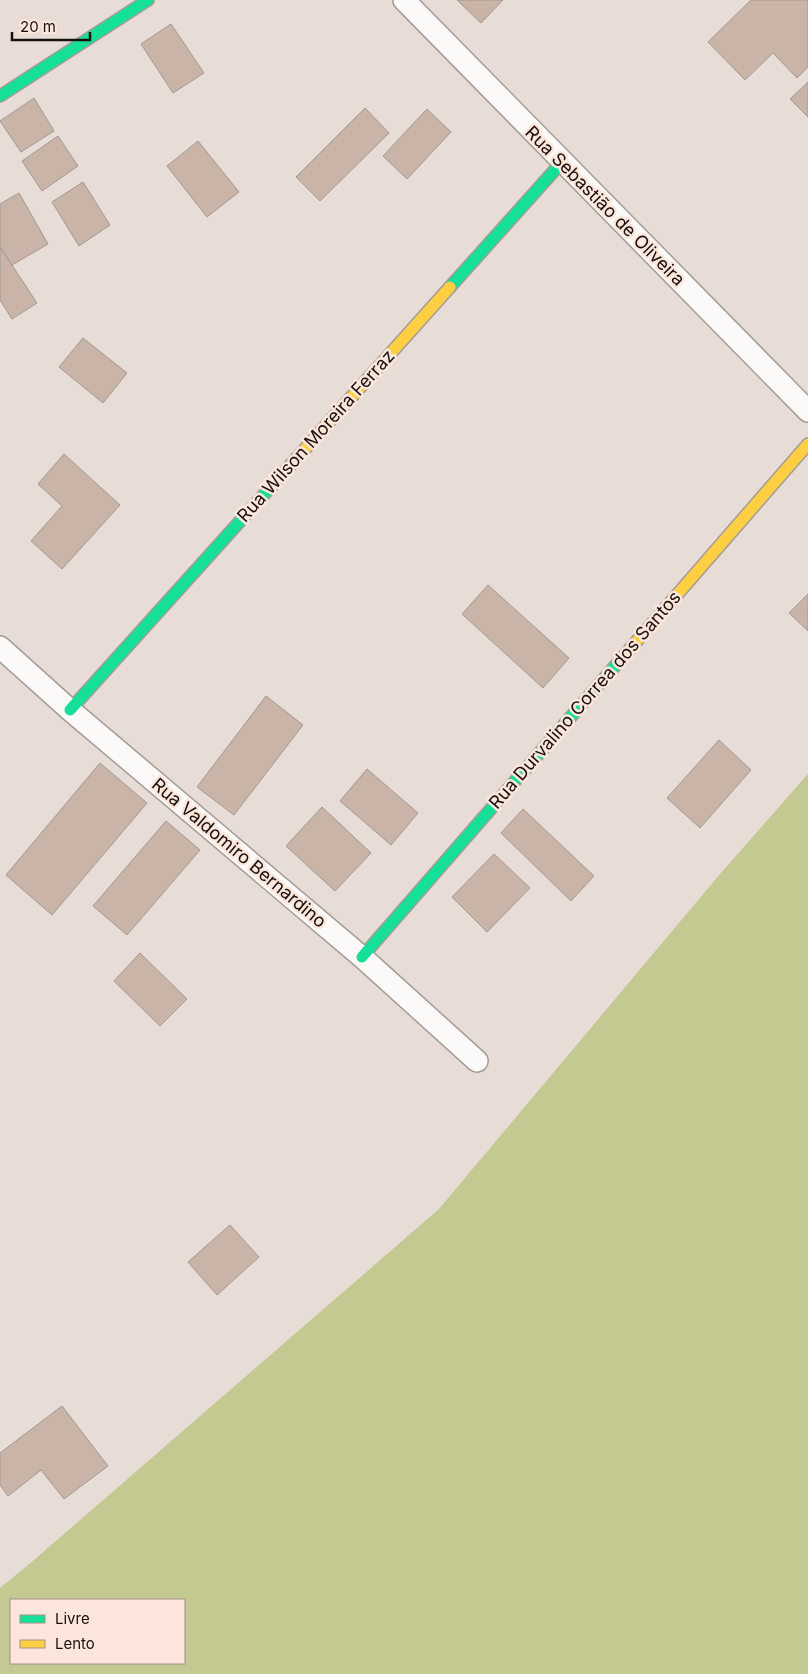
<svg xmlns="http://www.w3.org/2000/svg" width="808" height="1674" font-family="Inter,sans-serif">
  <style>
    .green { fill: #c4c891; fill-rule: evenodd }
    .building { fill: #cab3a7; stroke: #a19995 }
    .lines { fill: none; stroke-linecap: round; stroke-linejoin: round }
    .street-casing { stroke: #a49c97; stroke-width: 24 }
    .fast-casing { stroke: #a49c97; stroke-width: 14 }
    .slow-casing { stroke: #a49c97; stroke-width: 14 }
    .street { stroke: #fbfaf9; stroke-width: 21 }
    .fast { stroke: #16e098; stroke-width: 11 }
    .slow { stroke: #ffcf43; stroke-width: 11 }
    .labels { text-anchor: middle; stroke-width: 5; stroke-linejoin: round; paint-order: stroke }
    .street-label { font-size: 18px; fill: #17100d; stroke: #fce6db }
  </style>
  <rect width="100%" height="100%" fill="#e7dcd6"/>
  <!-- green -->
  <path class="green" d="M808,774V1674H0V1588L34,1560L439,1209L720,874ZM11,1600H184V1663H11Z"/>
  <!-- building -->
  <g class="building">
    <path d="M457,0H503L481,23Z"/>
    <path d="M751,0H808V67L797,78L773,53L745,80L708,42Z"/>
    <path d="M171,24L204,73L173,93L141,44Z"/>
    <path d="M808,82V117L790,99Z"/>
    <path d="M34,98L54,131L21,152L0,121Z"/>
    <path d="M365,108L389,133L320,201L296,177Z"/>
    <path d="M427,109L451,132L407,179L383,156Z"/>
    <path d="M58,136L78,166L42,191L22,161Z"/>
    <path d="M198,141L239,192L207,217L167,166Z"/>
    <path d="M83,182L110,225L79,246L52,202Z"/>
    <path d="M19,193L48,244L12,265L0,247V204Z"/>
    <path d="M0,247L37,303L12,319L0,300Z"/>
    <path d="M83,338L127,373L103,403L59,367Z"/>
    <path d="M64,454L120,505L62,569L31,541L62,506L38,484Z"/>
    <path d="M488,585L569,658L543,688L462,614Z"/>
    <path d="M808,594V631L789,613Z"/>
    <path d="M266,696L303,725L234,815L197,787Z"/>
    <path d="M719,740L751,770L700,828L667,798Z"/>
    <path d="M100,763L147,803L52,915L6,875Z"/>
    <path d="M367,769L418,813L391,845L340,801Z"/>
    <path d="M322,807L371,853L335,891L286,846Z"/>
    <path d="M523,809L594,876L571,901L501,833Z"/>
    <path d="M166,821L200,850L127,935L93,906Z"/>
    <path d="M494,854L530,888L487,932L452,897Z"/>
    <path d="M140,953L187,999L160,1026L114,981Z"/>
    <path d="M230,1225L259,1257L217,1295L188,1262Z"/>
    <path d="M62,1406L108,1466L64,1499L41,1470L8,1496L0,1485V1453Z"/>
  </g>
  <g class="lines">
    <!-- street casing -->
    <g class="street-casing">
      <g id="street">
        <path d="M404,0L808,411"/>
        <path d="M0,647L70,710L362,957L477,1061"/>
      </g>
    </g>
    <!-- fast casing -->
    <g class="fast-casing">
      <g id="fast">
        <path d="M0,96L148,0"/>
        <path d="M450,287L562,162"/>
        <path d="M70,710L296,459"/>
        <path d="M362,957L629,650"/>
      </g>
    </g>
    <!-- slow casing -->
    <g class="slow-casing">
      <g id="slow">
        <path d="M296,459L450,287"/>
        <path d="M629,650L808,444"/>
      </g>
    </g>
    <!-- street -->
    <use href="#street" class="street"/>
    <!-- fast -->
    <use href="#fast" class="fast"/>
    <!-- slow -->
    <use href="#slow" class="slow"/>
  </g>
  <g class="labels">
    <!-- street labels -->
    <g class="street-label">
      <text transform="translate(605 206) rotate(45)" y="6">Rua Sebastião de Oliveira</text>
      <text transform="translate(316 436) rotate(-48)" y="6">Rua Wilson Moreira Ferraz</text>
      <text transform="translate(585 700) rotate(-49)" y="6">Rua Durvalino Correa dos Santos</text>
      <text transform="translate(239 853) rotate(40)" y="6">Rua Valdomiro Bernardino</text>
    </g>
  </g>
  <!-- legend -->
  <rect x="10" y="1599" width="175" height="65" fill="#fce6db" stroke="#a09089"/>
  <rect x="20" y="1615" width="25" height="8" fill="#16e098" stroke="#a09089"/>
  <text x="55" y="1624" font-size="15" fill="#17100d">Livre</text>
  <rect x="20" y="1640" width="25" height="8" fill="#ffcf43" stroke="#a09089"/>
  <text x="55" y="1649" font-size="15" fill="#17100d">Lento</text>
  <!-- scale -->
  <path d="M12 32v8h78v-8" fill="none" stroke="#17100d" stroke-width="2.5"/>
  <text x="20" y="32" font-size="15" fill="#17100d" stroke="#fce6db" stroke-width="4" paint-order="stroke">20 m</text>
</svg>
